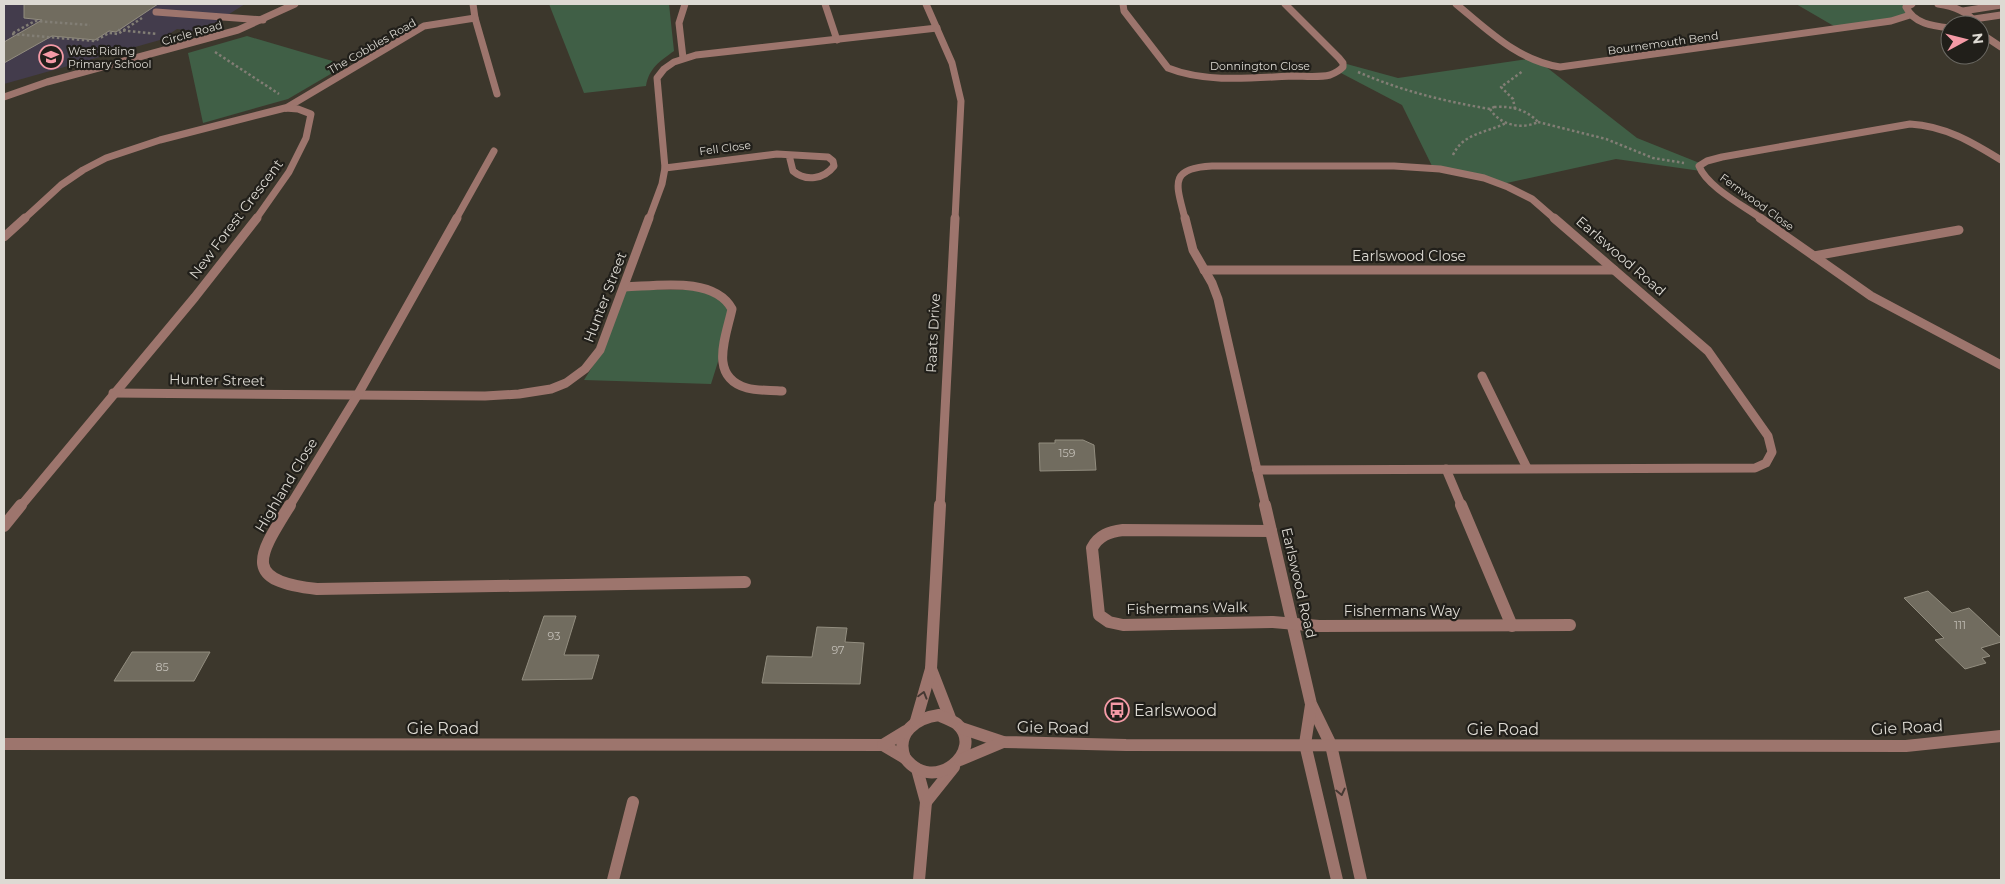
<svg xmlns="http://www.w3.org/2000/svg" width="2005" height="884" font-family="Montserrat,sans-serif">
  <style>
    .education { fill: #433c4c }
    .green { fill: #405f46 }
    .building { fill: #716c5f; stroke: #928d7f }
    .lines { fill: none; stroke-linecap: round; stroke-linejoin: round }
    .path { stroke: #827e75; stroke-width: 2.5; stroke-dasharray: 2.5 2.5; stroke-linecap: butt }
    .service { stroke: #9d756d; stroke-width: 7 }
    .minor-far2 { stroke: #9d756d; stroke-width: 7 }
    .minor-far1 { stroke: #9d756d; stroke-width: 9 }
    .minor { stroke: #9d756d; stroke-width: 12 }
    .tertiary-far2 { stroke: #9d756d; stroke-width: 7 }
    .tertiary-far1 { stroke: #9d756d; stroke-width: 9 }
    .tertiary { stroke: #9d756d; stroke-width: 12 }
    .oneway { stroke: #463933 }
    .labels { text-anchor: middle; stroke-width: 4.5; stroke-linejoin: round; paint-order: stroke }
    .far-street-label { font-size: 11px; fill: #dddad3; stroke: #211f1a }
    .far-poi-label { font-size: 11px; fill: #dddad3; stroke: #211f1a; text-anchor: start }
    .number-label { font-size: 11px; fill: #c2beb6 }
    .street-label { font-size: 14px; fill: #dddad3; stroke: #211f1a }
    .near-poi-label { font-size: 16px; fill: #dddad3; stroke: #211f1a; text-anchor: start }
    .near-street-label { font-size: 16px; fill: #dddad3; stroke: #211f1a }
  </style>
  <rect width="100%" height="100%" fill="#3c372c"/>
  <!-- education -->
  <path class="education" d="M4,4H245L215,23L192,31L177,29L160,40L4,84Z"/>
  <!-- green -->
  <g class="green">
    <path d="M549,4H669L674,51C660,61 649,68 646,86L584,93Z"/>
    <path d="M1796,4H1912H1910V15L1839,29Z"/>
    <path d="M247,36L346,65L288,99L203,123L188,53Z"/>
    <path d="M1527,59L1545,66L1637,138L1702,164L1701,171L1616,159L1502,184L1432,166L1402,105L1339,72L1343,63L1398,78Z"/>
    <path d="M624,289L698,290L722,300L733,314L711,384L584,380L603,350Z"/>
  </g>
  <!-- building -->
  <g class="building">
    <path d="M24,4H158L116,32L109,31L95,40L52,36L4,63V42L42,20L24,18Z"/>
    <path d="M1055,440H1083L1094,445L1096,470L1040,471L1039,443H1055Z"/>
    <path d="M1928,591L1952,613L1969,608L2001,638V642L1981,648L1990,656L1982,658L1986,663L1965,669L1935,640L1944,638L1904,598Z"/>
    <path d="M544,616H576L564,655H599L592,679L522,680Z"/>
    <path d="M817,627L847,628L845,642L864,643L860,684L762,683L767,656L812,657Z"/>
    <path d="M132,652H210L194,681H114Z"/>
  </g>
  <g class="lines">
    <!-- path -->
    <g class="path">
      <path d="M118,30L157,34"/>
      <path d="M13,33L35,21L90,25"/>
      <path d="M12,34L95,41L109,33L118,34L142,18"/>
      <path d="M215,52L279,94"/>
      <path d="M1358,72C1402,91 1443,101 1490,109"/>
      <path d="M1494,107C1511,106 1526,109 1538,122C1521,130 1500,125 1490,109Z"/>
      <path d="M1515,109L1513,99L1501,87L1523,71"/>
      <path d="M1538,122L1606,139L1653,158L1684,163"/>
      <path d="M1453,155C1463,133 1486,133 1506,123"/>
    </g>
    <!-- service -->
    <path class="service" d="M156,12L263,20"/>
    <!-- minor-far2 -->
    <g class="minor-far2">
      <path d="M473,4L475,18L497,94"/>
      <path d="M825,4L837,40"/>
      <path d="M1123,4L1124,11L1168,68C1205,83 1252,78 1291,76C1304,76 1318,78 1330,75C1335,73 1339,71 1343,67V63L1339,58L1285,4"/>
      <path d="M1456,4C1489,31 1517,60 1560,67L1891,21L1910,15"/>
      <path d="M1912,4L1906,7C1914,24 1933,26 1950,28"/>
      <path d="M1938,4C1952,6 1966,10 1975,22L1974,25"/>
      <path d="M1963,11L2001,5"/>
      <path d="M1974,19L2001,15"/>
      <path d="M1980,33L2001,47"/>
      <path d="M683,58L679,23L685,4"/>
      <path d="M286,108L424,26L475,18"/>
      <path d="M665,168L777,154L828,157L833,161L834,166C824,179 806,182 793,171L789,155"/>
      <path d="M24,219L61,185L83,170L106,158L160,140L285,108L298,109L311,114L306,138L289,172L256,219"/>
      <path d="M456,219L494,151"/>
      <path d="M649,219L662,184L665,168L657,78L664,69L674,62L696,55L937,28"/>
      <path d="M1185,219C1177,186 1167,168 1212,166H1394L1440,169L1484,178L1508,187L1532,199L1555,219"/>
      <path d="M1762,219C1744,206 1707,187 1699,166L1707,161L1722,157L1910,124C1945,126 1972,142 2001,160"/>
    </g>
    <!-- minor-far1 -->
    <g class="minor-far1">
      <path d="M1185,218L1193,250L1212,283L1218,299L1257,470"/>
      <path d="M1760,218L1871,296L2001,365"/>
      <path d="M4,237L25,218"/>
      <path d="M1814,256L1959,230"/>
      <path d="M1204,270H1614"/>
      <path d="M625,287C657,286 714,276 732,309C726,337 708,377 747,388C758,391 771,390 782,391"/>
      <path d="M1482,376L1527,468"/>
      <path d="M113,393L485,396L519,394L551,389L566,383L585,369L600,350L649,218"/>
      <path d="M1446,469L1462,507"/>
      <path d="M1257,470L1266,507"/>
      <path d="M1257,470L1755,468L1766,463L1772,452L1768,436L1708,351L1554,218"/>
      <path d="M20,507L195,297L257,218"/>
      <path d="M289,507L357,396L457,218"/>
    </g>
    <!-- minor -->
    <g class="minor">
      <path d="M290,505C259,555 240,581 317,589L745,582"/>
      <path d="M1265,505L1311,704L1331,745L1361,880"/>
      <path d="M1461,505L1512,626"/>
      <path d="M4,526L21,505"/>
      <path d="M1271,531L1123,530C1109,532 1099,535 1092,548L1099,615L1109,622L1123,625L1273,622L1319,626L1570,625"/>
      <path d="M1311,705L1305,744L1337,880"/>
      <path d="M917,769L926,802L919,880"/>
      <path d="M926,802L954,767"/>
      <path d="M613,880L633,802"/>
    </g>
    <!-- tertiary-far2 -->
    <g class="tertiary-far2">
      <path d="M926,4L952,63L961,101L955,219"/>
      <path d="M4,97L47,82L238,30L295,4"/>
    </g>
    <!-- tertiary-far1 -->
    <path class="tertiary-far1" d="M940,507L955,218"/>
    <!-- tertiary -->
    <g class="tertiary">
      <path d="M931,669L950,718"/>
      <path d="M939,715C944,718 952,720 957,724C986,750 934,796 905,758C895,733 916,718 939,715Z"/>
      <path d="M916,721L931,669L940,505"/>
      <path d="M961,728L1003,742L1126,745L1906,746L2001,736"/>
      <path d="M4,744L883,745L905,758"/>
      <path d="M883,745L906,731"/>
      <path d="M960,760L1003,742"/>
    </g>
  </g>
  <!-- one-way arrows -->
  <defs><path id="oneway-chevron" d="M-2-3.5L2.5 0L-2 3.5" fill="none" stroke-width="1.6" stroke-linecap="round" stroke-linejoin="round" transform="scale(1.25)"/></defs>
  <g class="oneway">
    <use href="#oneway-chevron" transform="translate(923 695) rotate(-74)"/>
    <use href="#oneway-chevron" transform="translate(1341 792) rotate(77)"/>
  </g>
  <!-- icons -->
  <defs>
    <g id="school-ring" transform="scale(1.25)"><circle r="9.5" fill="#211f1a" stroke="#f49aa6" stroke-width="1.5"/><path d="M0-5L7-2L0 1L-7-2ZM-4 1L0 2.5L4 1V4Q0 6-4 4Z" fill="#f49aa6"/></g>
    <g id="bus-ring" transform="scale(1.25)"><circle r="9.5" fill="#211f1a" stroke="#f49aa6" stroke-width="1.5"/><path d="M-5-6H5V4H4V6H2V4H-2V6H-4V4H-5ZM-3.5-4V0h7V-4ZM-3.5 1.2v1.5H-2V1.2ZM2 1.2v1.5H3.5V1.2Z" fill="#f49aa6"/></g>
  </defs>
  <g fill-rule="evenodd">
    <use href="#school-ring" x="51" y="57"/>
    <use href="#bus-ring" x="1117" y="710"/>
  </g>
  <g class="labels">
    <!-- far-street labels -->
    <g class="far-street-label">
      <text transform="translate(192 33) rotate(-16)" y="4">Circle Road</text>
      <text transform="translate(1663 43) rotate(-8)" y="4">Bournemouth Bend</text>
      <text transform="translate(372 46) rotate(-30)" y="4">The Cobbles Road</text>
      <text x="1260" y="70">Donnington Close</text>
      <text transform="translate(725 148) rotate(-7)" y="4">Fell Close</text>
      <text transform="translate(1757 202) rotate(36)" y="4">Fernwood Close</text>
    </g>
    <!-- far-poi labels -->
    <g class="far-poi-label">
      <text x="68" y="55">West Riding<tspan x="68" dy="13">Primary School</tspan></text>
    </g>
    <!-- number labels -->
    <g class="number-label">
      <text x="1067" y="457">159</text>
      <text x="1960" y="629">111</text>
      <text x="554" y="640">93</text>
      <text x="838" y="654">97</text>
      <text x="162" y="671">85</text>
    </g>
    <!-- street labels -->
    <g class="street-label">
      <text transform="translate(236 219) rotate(-53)" y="5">New Forest Crescent</text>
      <text x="1409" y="261">Earlswood Close</text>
      <text transform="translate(1621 256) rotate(41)" y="5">Earlswood Road</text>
      <text transform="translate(605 297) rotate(-69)" y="5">Hunter Street</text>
      <text transform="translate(933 333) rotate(-87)" y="5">Raats Drive</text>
      <text transform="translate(217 380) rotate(1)" y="5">Hunter Street</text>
      <text transform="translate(286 485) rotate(-59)" y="5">Highland Close</text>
      <text transform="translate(1299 583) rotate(77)" y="5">Earlswood Road</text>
      <text transform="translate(1187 608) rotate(-1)" y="5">Fishermans Walk</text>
      <text x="1402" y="616">Fishermans Way</text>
    </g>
    <!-- near-poi labels -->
    <g class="near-poi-label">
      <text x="1134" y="716">Earlswood</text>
    </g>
    <!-- near-street labels -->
    <g class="near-street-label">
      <text transform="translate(1053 727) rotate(1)" y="6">Gie Road</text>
      <text transform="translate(1907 727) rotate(-3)" y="6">Gie Road</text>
      <text x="443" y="734">Gie Road</text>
      <text x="1503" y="735">Gie Road</text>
    </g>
  </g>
  <!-- border -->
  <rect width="2005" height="884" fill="none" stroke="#dddad3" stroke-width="10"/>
  <!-- north arrow -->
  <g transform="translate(1965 40) rotate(83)"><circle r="24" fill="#211f1a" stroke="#6c6a64"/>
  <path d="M0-4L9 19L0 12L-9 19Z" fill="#f49aa6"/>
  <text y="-8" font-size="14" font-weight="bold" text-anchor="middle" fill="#dddad3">N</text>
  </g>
</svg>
